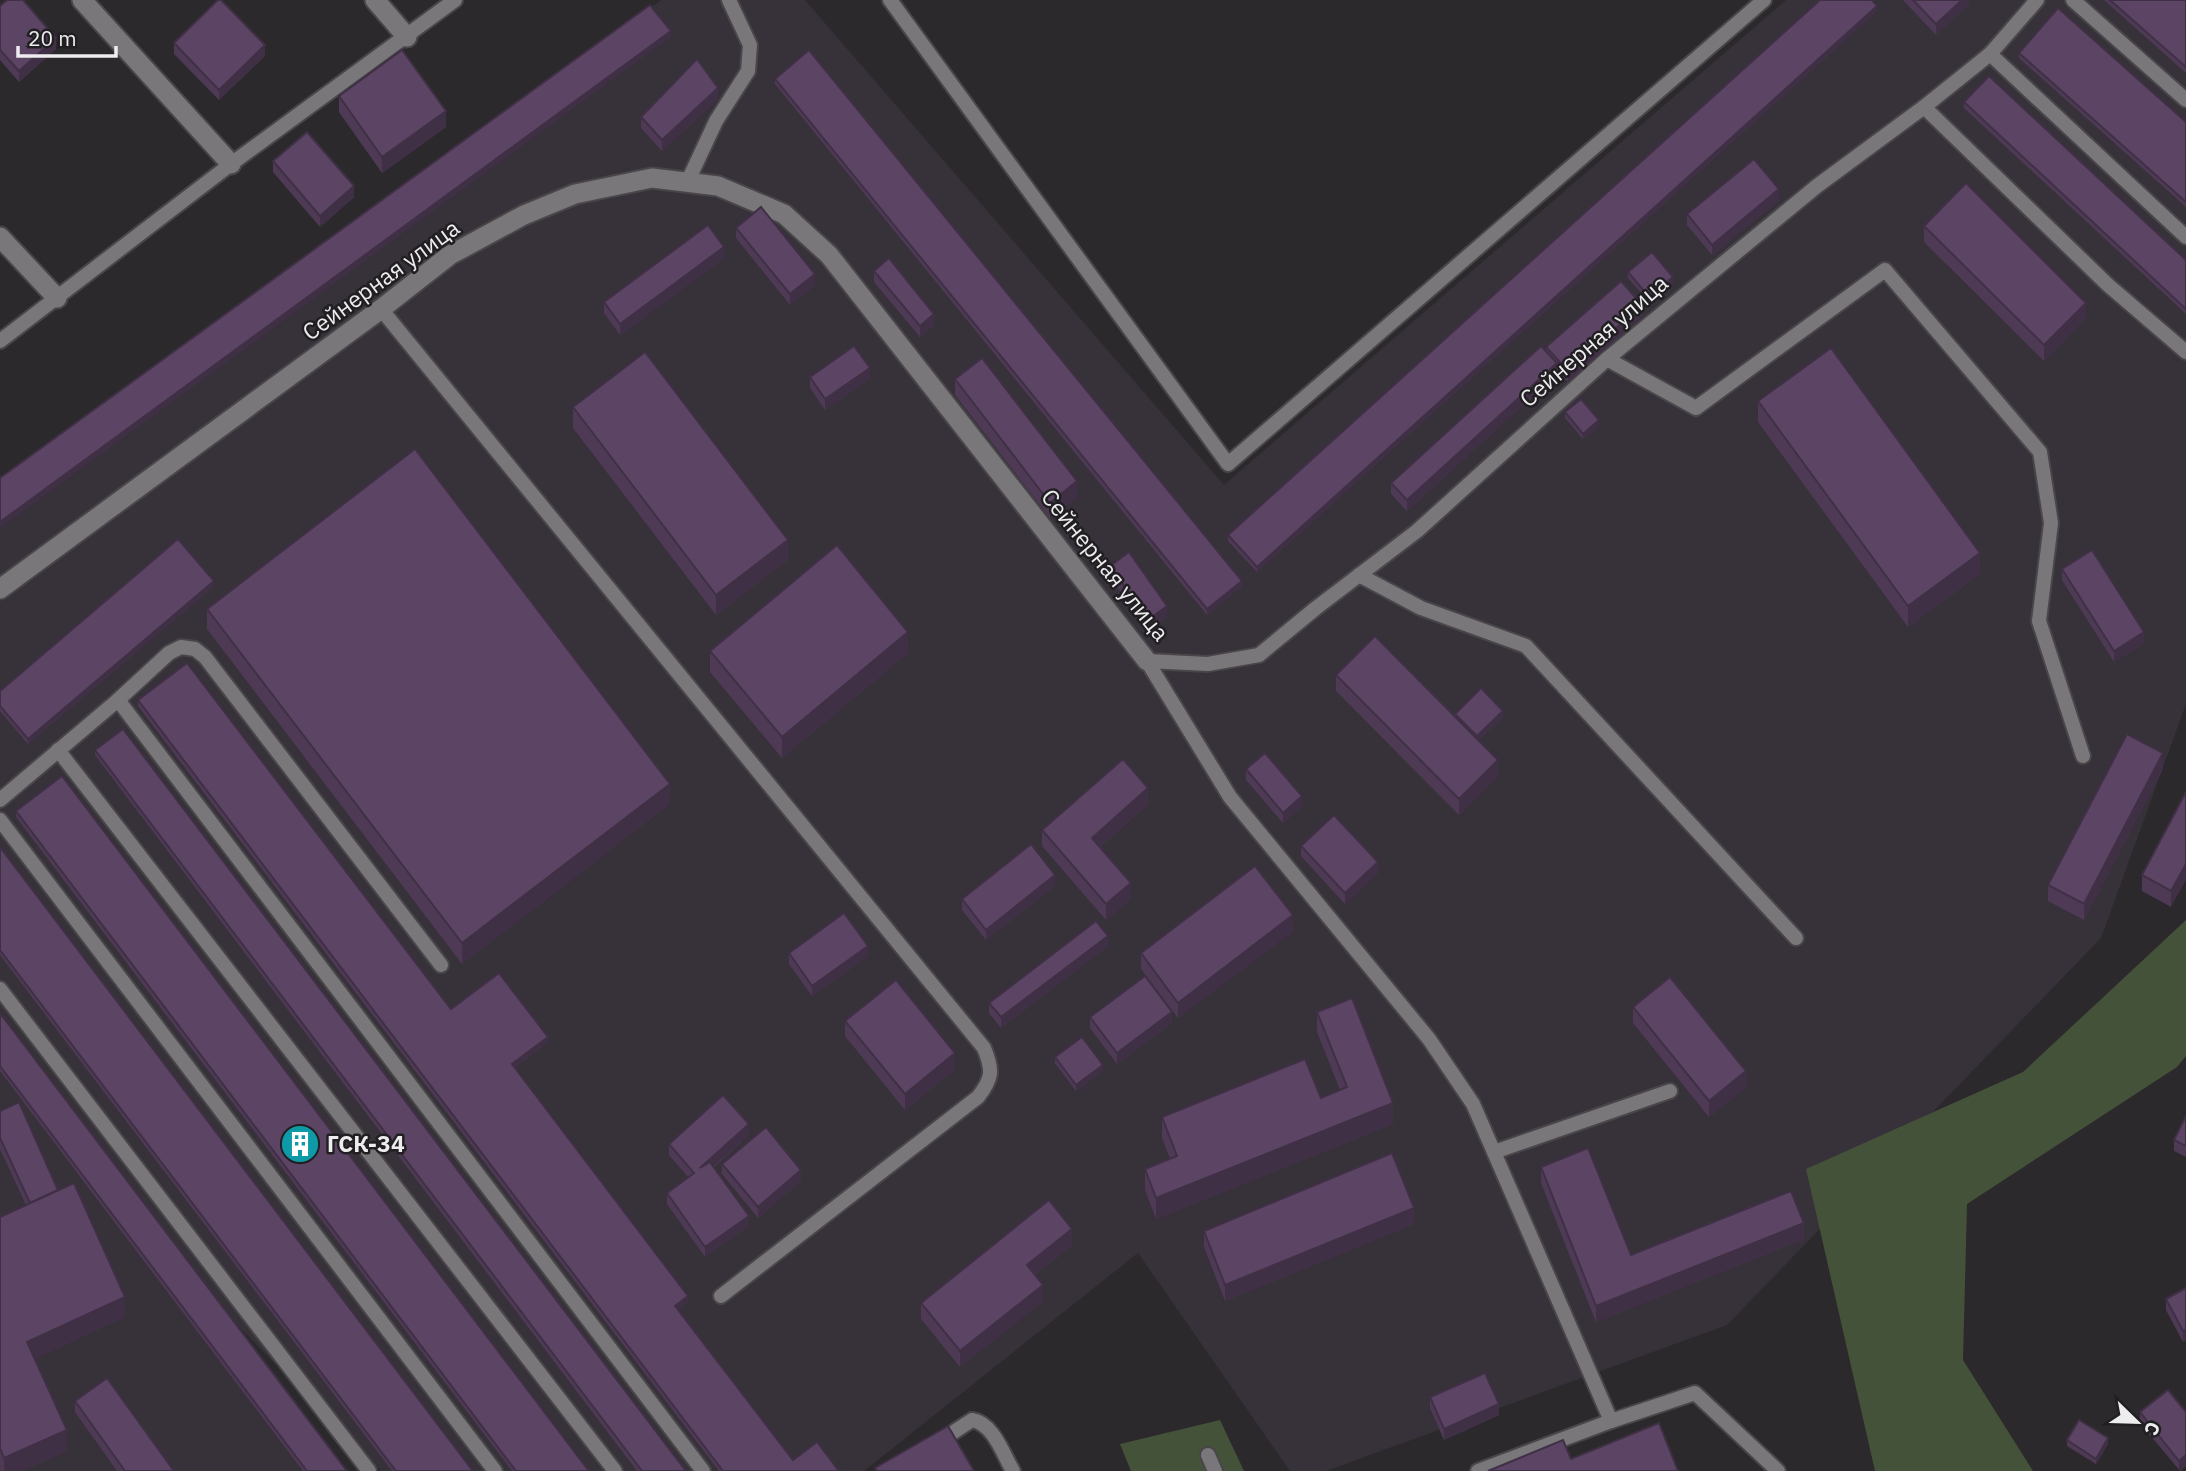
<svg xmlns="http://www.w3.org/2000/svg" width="2186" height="1471" font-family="'IBM Plex Sans',sans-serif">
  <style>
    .built { fill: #373139 }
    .green { fill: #45523a }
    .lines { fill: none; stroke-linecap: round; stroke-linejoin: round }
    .service-casing { stroke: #484649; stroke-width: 18 }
    .minor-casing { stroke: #484649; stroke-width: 23 }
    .service { stroke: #7a777b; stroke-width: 14 }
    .minor { stroke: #7a777b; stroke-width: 19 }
    .wall { fill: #4f3a56 }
    .shaded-wall { fill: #403046 }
    .building { fill: #5c4464; stroke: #403046; stroke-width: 2 }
    .labels { text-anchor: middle; stroke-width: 5; stroke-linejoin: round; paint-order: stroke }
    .street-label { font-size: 23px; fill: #edecee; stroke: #211f22 }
    .poi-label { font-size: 23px; font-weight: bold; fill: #edecee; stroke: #211f22; text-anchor: start }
  </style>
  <rect width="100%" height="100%" fill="#2b292c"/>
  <!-- built -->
  <path class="built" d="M661,0H805L1224,485L1786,0H2186V704L2101,938L1727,1325L1326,1471H1290L1138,1253L864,1471H381L92,1178L337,1471H0V525Z"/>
  <!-- green -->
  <g class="green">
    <path d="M2186,920V1056L2177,1067L1967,1204L1963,1360L2033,1471H1875L1806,1169L2023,1072Z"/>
    <path d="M1220,1420L1244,1471H1131L1120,1444Z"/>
  </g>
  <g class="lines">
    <!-- service casing -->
    <g class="service-casing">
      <g id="service">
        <path d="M890,0L1228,464L1764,0"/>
        <path d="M2073,0L2186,100"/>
        <path d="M1990,54L2186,237"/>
        <path d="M1924,107L1990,54L2037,0"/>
        <path d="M687,183L716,121L748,71L750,45L729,0"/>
        <path d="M381,309L984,1048C993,1070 993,1078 978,1097L721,1296"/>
        <path d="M0,341L231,164L455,0"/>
        <path d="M1607,359L1696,408L1885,270L2040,452L2051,523L2039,621L2083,756"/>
        <path d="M1359,575L1421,608L1526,646L1796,938"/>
        <path d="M1147,661L1208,664L1259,655L1316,608L1417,531L1607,359L1817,186L1924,107L2108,285L2186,352"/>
        <path d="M1147,661L1230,797L1429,1039L1473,1104L1611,1421"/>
        <path d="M118,700L703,1471"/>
        <path d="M58,750L615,1471"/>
        <path d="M0,800L118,700L169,653L181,647L195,649L205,657L441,965"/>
        <path d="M0,820L495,1471"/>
        <path d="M0,989L369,1471"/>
        <path d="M1494,1152L1670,1091"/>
        <path d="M937,1443L972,1420C993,1423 1003,1454 1013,1471"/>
        <path d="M1208,1455L1215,1471"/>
        <path d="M1478,1471L1611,1421L1695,1393L1778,1471"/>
      </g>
    </g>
    <!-- minor casing -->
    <g class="minor-casing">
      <g id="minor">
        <path d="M82,0L231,164"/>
        <path d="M375,0L407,37"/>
        <path d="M0,237L57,298"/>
        <path d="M0,589L381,309L450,255L524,215L575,194L652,178L718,186L784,214L829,255L1147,661"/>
      </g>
    </g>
    <!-- service -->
    <use href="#service" class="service"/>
    <!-- minor -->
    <use href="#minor" class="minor"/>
  </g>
  <!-- wall -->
  <g class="wall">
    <path d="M1903,0H1969V4L1936,35Z"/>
    <path d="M2104,0H2186V73Z"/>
    <path d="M0,6L56,49L19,82L0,60Z"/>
    <path d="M1877,11L1257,572L1228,541V535Z"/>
    <path d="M174,43L265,56L219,100L174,54Z"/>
    <path d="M2019,53L2186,122V207L2019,58Z"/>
    <path d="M775,79L1242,586L1207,615L775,84Z"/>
    <path d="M339,96L446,127L382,173L339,112Z"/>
    <path d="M718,99L662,151L641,128V117Z"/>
    <path d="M1964,102L2186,260V314L1964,108Z"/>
    <path d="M273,161L354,197L320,227L273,172Z"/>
    <path d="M1779,200L1712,255L1687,225V214Z"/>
    <path d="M1924,226L2086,318L2044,361L1924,242Z"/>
    <path d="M736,228L815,285L790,305L736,238Z"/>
    <path d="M724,258L620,335L604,313V302Z"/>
    <path d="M874,271L934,325L920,337L874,282Z"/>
    <path d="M1628,272L1673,283L1649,302L1628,278Z"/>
    <path d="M1642,316L1568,382L1557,369V374L1407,511L1391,494V483L1546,351V347Z"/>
    <path d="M810,377L870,379L825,410L810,388Z"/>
    <path d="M955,379L1077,497L1050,518L955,395Z"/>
    <path d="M1758,401L1980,574L1908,627L1758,422Z"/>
    <path d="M573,407L788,560L716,615L573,428Z"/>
    <path d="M1565,412L1599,426L1583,439L1565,418Z"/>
    <path d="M1110,566L1167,617L1148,630L1110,577Z"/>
    <path d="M2062,569L2144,643L2114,662L2062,580Z"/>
    <path d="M214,586L28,744L0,711V691Z"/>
    <path d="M207,609L670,804L462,964L207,629Z"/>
    <path d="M710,651L908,653L782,758L710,672Z"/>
    <path d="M1336,675L1455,717V714L1503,717L1479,740L1498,776L1459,815L1336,691Z"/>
    <path d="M138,700L451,1009L548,1042L514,1068L688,1302L678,1309L793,1460L839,1471H719L138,706Z"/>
    <path d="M95,750L686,1471H637L95,755Z"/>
    <path d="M1246,769L1302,807L1283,823L1246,780Z"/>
    <path d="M2163,769L2084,920L2048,901V885Z"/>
    <path d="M2186,792L2171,907L2142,891V875Z"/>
    <path d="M1148,804L1100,847L1131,899L1106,920L1042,846V830Z"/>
    <path d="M16,811L589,1471H512L16,817Z"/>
    <path d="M1301,846L1378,873L1345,904L1301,856Z"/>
    <path d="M0,847L473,1471H392L0,955Z"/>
    <path d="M1055,886L986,940L962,910V899Z"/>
    <path d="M1293,931L1178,1018L1141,969V953Z"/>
    <path d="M1108,946L1001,1028L989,1013V1003Z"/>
    <path d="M789,953L868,956L812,996L789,964Z"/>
    <path d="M1633,1007L1746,1087L1709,1117L1633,1023Z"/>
    <path d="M1317,1012L1393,1124L1156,1219L1145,1190V1169L1170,1159L1162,1138V1117L1321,1098L1340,1090L1317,1032Z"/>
    <path d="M0,1013L347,1471H303L0,1071Z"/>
    <path d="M1090,1017L1172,1023L1117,1064L1090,1028Z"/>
    <path d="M845,1021L955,1069L905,1110L845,1036Z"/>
    <path d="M1055,1057L1103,1071L1076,1091L1055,1063Z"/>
    <path d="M0,1111L58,1190L125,1317L34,1359L67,1451L22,1471H1L0,1469V1217L26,1205L0,1149Z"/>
    <path d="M2186,1116V1157L2174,1151V1140Z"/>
    <path d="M749,1135L714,1167L749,1226L705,1257L667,1204V1193L688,1177L669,1155V1144Z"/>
    <path d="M722,1164L801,1181L758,1218L722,1174Z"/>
    <path d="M1541,1167L1631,1255L1804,1239L1596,1322L1541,1183Z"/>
    <path d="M1414,1224L1225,1301L1204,1247V1231Z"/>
    <path d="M1072,1245L1035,1275L1043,1301L960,1367L921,1319V1303Z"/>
    <path d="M2186,1288V1340L2183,1342L2166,1310V1299Z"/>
    <path d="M1430,1397L1499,1415L1444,1440L1430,1408Z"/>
    <path d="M75,1401L174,1471H117L75,1412Z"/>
    <path d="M2140,1412L2186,1466L2180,1471L2140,1423Z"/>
    <path d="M2067,1440L2108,1444L2096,1464L2067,1446Z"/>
  </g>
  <!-- shaded-wall -->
  <g class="shaded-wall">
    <path d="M1962,0H1969V4L1936,35V24Z"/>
    <path d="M1877,6V11L1257,572V567Z"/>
    <path d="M671,31V37L0,528V522Z"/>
    <path d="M56,38V49L19,82V71Z"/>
    <path d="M265,45V56L219,100V90Z"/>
    <path d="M718,88V99L662,151V140Z"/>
    <path d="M446,111V127L382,173V157Z"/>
    <path d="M354,186V197L320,227V216Z"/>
    <path d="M1779,189V200L1712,255V245Z"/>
    <path d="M724,247V258L620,335V324Z"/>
    <path d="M815,274V285L790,305V294Z"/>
    <path d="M1673,277V283L1649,302V297Z"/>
    <path d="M2086,303V318L2044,361V345Z"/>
    <path d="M1642,305V316L1568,382V371Z"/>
    <path d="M934,314V325L920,337V326Z"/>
    <path d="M1557,363V374L1407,511V500Z"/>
    <path d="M870,368V379L825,410V399Z"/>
    <path d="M1599,420V426L1583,439V434Z"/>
    <path d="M1077,481V497L1050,518V503Z"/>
    <path d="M788,540V560L716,615V595Z"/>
    <path d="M1980,553V574L1908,627V606Z"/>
    <path d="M214,581V586L28,744V739Z"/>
    <path d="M1242,581V586L1207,615V609Z"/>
    <path d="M1167,606V617L1148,630V620Z"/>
    <path d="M908,632V653L782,758V737Z"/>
    <path d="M2144,632V643L2114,662V651Z"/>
    <path d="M1503,711V717L1477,742V736Z"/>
    <path d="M2163,753V769L2084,920V904Z"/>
    <path d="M1498,760V776L1459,815V799Z"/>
    <path d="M670,784V804L462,964V943Z"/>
    <path d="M1148,788V804L1092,854V838Z"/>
    <path d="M1302,796V807L1283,823V813Z"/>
    <path d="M1378,862V873L1345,904V893Z"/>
    <path d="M2186,864V880L2171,907V891Z"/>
    <path d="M1055,875V886L986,940V930Z"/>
    <path d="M1131,883V899L1106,920V904Z"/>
    <path d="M1293,915V931L1178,1018V1003Z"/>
    <path d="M1108,936V946L1001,1028V1017Z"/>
    <path d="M868,946V956L812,996V986Z"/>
    <path d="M1172,1012V1023L1117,1064V1053Z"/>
    <path d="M548,1037V1042L512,1069V1064Z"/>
    <path d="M955,1053V1069L905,1110V1094Z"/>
    <path d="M1103,1065V1071L1076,1091V1085Z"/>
    <path d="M1746,1071V1087L1709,1117V1101Z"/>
    <path d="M1393,1103V1124L1156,1219V1198Z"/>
    <path d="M749,1124V1135L700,1178V1168Z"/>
    <path d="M801,1170V1181L758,1218V1207Z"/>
    <path d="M1414,1208V1224L1225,1301V1285Z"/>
    <path d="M749,1216V1226L705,1257V1247Z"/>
    <path d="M1804,1223V1239L1596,1322V1306Z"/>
    <path d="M1072,1229V1245L1027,1281V1265Z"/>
    <path d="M1043,1285V1301L960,1367V1351Z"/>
    <path d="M688,1296V1302L675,1311V1306Z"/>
    <path d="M125,1297V1317L27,1363V1342Z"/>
    <path d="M2186,1329V1340L2183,1342V1331Z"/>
    <path d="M1499,1404V1415L1444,1440V1429Z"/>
    <path d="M67,1430V1451L22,1471H4V1458Z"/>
    <path d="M2108,1438V1444L2096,1464V1459Z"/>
    <path d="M2186,1455V1466L2179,1471V1461Z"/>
  </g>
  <!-- building -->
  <g class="building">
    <path d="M7,0H23L56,38L19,71L0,50V6Z"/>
    <path d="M218,0H221L265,45L219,90L174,43Z"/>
    <path d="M1820,0H1872L1877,6L1257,567L1228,535Z"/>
    <path d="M1913,0H1962L1936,24Z"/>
    <path d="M2110,0H2186V67Z"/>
    <path d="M650,5L671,31L0,522V478Z"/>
    <path d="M2058,8L2186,122V202L2019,53Z"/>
    <path d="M402,50L446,111L382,157L339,96Z"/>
    <path d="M809,50L1242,581L1207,609L775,79Z"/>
    <path d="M697,59L718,88L662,140L641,117Z"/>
    <path d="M1989,76L2186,260V309L1964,102Z"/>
    <path d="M307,132L354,186L320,216L273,161Z"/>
    <path d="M1754,159L1779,189L1712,245L1687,214Z"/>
    <path d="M1966,183L2086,303L2044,345L1924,226Z"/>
    <path d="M761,207L815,274L790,294L736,228Z"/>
    <path d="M708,225L724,247L620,324L604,302Z"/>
    <path d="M1652,252L1673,277L1649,297L1628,272Z"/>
    <path d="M889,258L934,314L920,326L874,271Z"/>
    <path d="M1621,281L1642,305L1568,371L1546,347Z"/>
    <path d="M854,346L870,368L825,399L810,377Z"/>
    <path d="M1541,346L1557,363L1407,500L1391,483Z"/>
    <path d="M1831,348L1980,553L1908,606L1758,401Z"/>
    <path d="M645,352L788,540L716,595L573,407Z"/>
    <path d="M982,358L1077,481L1050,503L955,379Z"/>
    <path d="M1581,399L1599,420L1583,434L1565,412Z"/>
    <path d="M415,449L670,784L462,943L207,609Z"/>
    <path d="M178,539L214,581L28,739L0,706V691Z"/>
    <path d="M837,545L908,632L782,737L710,651Z"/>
    <path d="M2092,550L2144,632L2114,651L2062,569Z"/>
    <path d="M1129,552L1167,606L1148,620L1110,566Z"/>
    <path d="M1375,636L1498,760L1459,799L1336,675Z"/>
    <path d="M187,663L451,1009L499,973L548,1037L512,1064L688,1296L675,1306L793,1460L817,1442L839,1471H723L138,700Z"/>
    <path d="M1481,688L1503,711L1477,736L1455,714Z"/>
    <path d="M123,729L686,1471H642L95,750Z"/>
    <path d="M2127,734L2163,753L2084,904L2048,885Z"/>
    <path d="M1265,753L1302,796L1283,813L1246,769Z"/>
    <path d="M1123,759L1148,788L1092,838L1131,883L1106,904L1042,830Z"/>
    <path d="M62,776L589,1471H516L16,811Z"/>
    <path d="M2186,792V864L2171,891L2142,875Z"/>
    <path d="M1334,815L1378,862L1345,893L1301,846Z"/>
    <path d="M1031,844L1055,875L986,930L962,899Z"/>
    <path d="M0,847L473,1471H396L0,950Z"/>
    <path d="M1255,866L1293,915L1178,1003L1141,953Z"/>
    <path d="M844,913L868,946L812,986L789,953Z"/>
    <path d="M1096,921L1108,936L1001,1017L989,1003Z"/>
    <path d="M1145,976L1172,1012L1117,1053L1090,1017Z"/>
    <path d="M1670,977L1746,1071L1709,1101L1633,1007Z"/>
    <path d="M896,980L955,1053L905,1094L845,1021Z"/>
    <path d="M1352,998L1393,1103L1156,1198L1145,1169L1177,1156L1162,1117L1305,1059L1321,1098L1347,1087L1317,1012Z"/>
    <path d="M0,1013L347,1471H307L0,1066Z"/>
    <path d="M1082,1037L1103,1065L1076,1085L1055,1057Z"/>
    <path d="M723,1095L749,1124L700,1168L710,1162L749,1216L705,1247L667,1193L694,1173L669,1144Z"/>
    <path d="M19,1102L58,1190L30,1203L0,1138V1111Z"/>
    <path d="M2186,1116V1146L2174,1140Z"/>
    <path d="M766,1127L801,1170L758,1207L722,1164Z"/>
    <path d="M1588,1148L1631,1255L1791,1191L1804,1223L1596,1306L1541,1167Z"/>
    <path d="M1392,1153L1414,1208L1225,1285L1204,1231Z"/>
    <path d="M74,1183L125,1297L27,1342L67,1430L4,1458L0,1448V1217Z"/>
    <path d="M1049,1200L1072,1229L1027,1265L1043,1285L960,1351L921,1303Z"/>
    <path d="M2186,1288V1329L2183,1331L2166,1299Z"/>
    <path d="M1485,1373L1499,1404L1444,1429L1430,1397Z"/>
    <path d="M107,1378L174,1471H125L75,1401Z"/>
    <path d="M2168,1390L2186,1412V1455L2179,1461L2140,1412Z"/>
    <path d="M2079,1420L2108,1438L2096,1459L2067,1440Z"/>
    <path d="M1659,1423L1678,1471H1488L1563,1440L1571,1459Z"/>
    <path d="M948,1426L974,1471H877L875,1468Z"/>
  </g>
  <!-- icons -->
  <defs>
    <g id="building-disc" transform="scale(2.0125)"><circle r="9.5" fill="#0f9aa8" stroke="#211f22"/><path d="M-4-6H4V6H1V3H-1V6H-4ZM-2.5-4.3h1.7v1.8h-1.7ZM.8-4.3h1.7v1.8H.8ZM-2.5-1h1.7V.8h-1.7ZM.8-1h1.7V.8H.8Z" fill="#fff"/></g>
  </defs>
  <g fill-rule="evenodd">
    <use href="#building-disc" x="300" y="1144"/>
  </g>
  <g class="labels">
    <!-- street labels -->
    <g class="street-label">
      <text transform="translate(381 280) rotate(-36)" y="8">Сейнерная улица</text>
      <text transform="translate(1594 341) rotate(-41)" y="8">Сейнерная улица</text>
      <text transform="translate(1105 565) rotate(51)" y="8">Сейнерная улица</text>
    </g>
    <!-- poi labels -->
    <g class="poi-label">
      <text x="327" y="1152">ГСК-34</text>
    </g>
  </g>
  <!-- north arrow -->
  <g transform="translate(2137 1422) rotate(113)" stroke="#211f22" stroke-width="5" paint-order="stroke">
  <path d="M0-5L12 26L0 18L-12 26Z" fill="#edecee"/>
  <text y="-10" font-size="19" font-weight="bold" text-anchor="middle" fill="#edecee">С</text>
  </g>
  <!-- scale -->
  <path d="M18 46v10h98v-10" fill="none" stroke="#edecee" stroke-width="3.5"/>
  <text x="28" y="46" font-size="21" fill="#edecee" stroke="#211f22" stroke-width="5" paint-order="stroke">20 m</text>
</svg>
